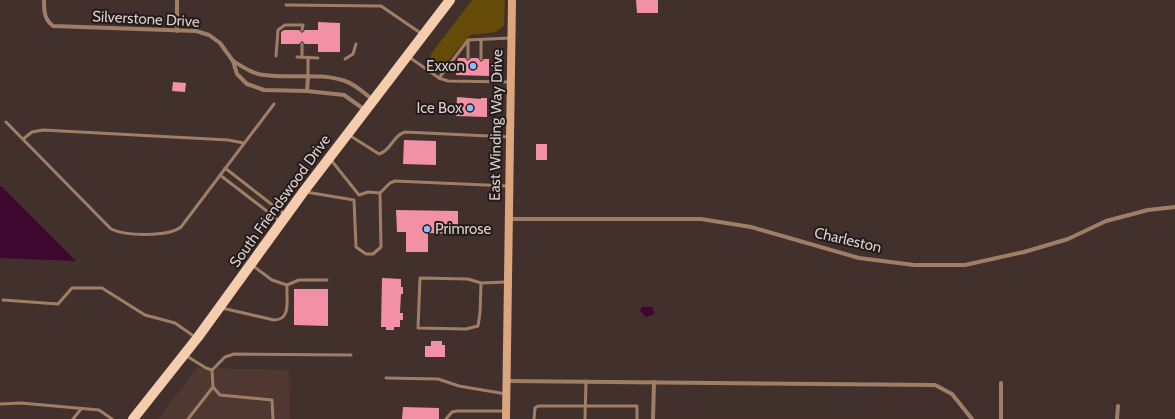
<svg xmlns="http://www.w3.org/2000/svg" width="1175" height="419" font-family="Cabin,sans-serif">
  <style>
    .built { fill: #503832 }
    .green { fill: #654a08 }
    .water { fill: #3e0730 }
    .building { fill: #f290a5 }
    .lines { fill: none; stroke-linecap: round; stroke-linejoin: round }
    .lane { stroke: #9f7e65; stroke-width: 3 }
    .street { stroke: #9f7e65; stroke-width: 4 }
    .secondary { stroke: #dba67e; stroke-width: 8 }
    .primary { stroke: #f5ccae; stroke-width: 10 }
    .poi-dot { fill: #93b7fd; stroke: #231b19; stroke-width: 1.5 }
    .labels { text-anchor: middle; stroke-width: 4; stroke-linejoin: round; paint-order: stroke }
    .street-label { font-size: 15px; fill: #dbcfcd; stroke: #231b19 }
    .poi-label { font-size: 15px; fill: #dbcfcd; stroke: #231b19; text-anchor: end }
  </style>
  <rect width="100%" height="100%" fill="#42302d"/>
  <!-- built -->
  <path class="built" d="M197,368L289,370L290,419H158Z"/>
  <!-- green -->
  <path class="green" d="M472,0H505L504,26L496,32L470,35L442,68H436L430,61L431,54Z"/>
  <!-- water -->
  <g class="water">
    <path d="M0,186L3,188L76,261L0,258Z"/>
    <path d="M642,307H652L655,314L646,317L640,311Z"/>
  </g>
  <!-- building -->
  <g class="building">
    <path d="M636,0H658V13H637Z"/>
    <path d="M318,22L340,23V52H318V44H305L302,41L299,44H281V32L284,30H299L302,33L305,30H318Z"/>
    <path d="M458,58H465L468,61L471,58H478L481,62L484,59H489V76L456,75Z"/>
    <path d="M173,82L186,83L185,92L172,91Z"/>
    <path d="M457,97L481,99V98H487V117L456,116Z"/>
    <path d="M404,140L436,141V165L403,164Z"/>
    <rect x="536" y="144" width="11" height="16"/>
    <path d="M396,210L458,211V234L428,233V252H406V232H397Z"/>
    <path d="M382,278L401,279V287H403V294H401L400,313H403V320H400V327H394V330H386V327H381Z"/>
    <path d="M294,289H328V326L294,325Z"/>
    <path d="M431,341H442V345H445V357H425V346H431Z"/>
    <path d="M403,407L439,408V419H402Z"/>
  </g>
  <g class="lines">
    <!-- lane -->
    <g class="lane">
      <path d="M286,5L381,6L422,34"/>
      <path d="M481,40V59"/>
      <path d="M276,56L278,30L285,25H303L302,30"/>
      <path d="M297,57L318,58"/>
      <path d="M302,57V44"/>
      <path d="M308,57V77"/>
      <path d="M409,57L439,78L448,81L510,82"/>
      <path d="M468,58V40"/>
      <path d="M345,59L353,54L356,44"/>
      <path d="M439,78L468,40L510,38"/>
      <path d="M6,122L111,229C126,236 168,237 181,227L274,104"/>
      <path d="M349,135L379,154C391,151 393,135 405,132L510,137"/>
      <path d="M23,139L32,132L43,130L228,140L244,143"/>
      <path d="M331,160L359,195L368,192L380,193L390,183L395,181L508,186"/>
      <path d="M225,168L284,214"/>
      <path d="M220,175L281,222"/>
      <path d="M306,192L354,200L356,247L366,254H373L381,247L380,193"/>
      <path d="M481,283L480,313L478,326L466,329L418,328L420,278L468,279L481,283L507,282"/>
      <path d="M287,285L299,280H327"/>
      <path d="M3,300L58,304L72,288H102L145,315L175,323L195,337"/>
      <path d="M222,308L274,320C292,320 286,298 287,285L272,280L253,266"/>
      <path d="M185,355L206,368L212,370L225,357L234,354L351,355"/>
      <path d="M212,370L213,387L220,395L272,400L273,419"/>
      <path d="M386,378L438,379L459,386L506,394"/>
      <path d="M0,404L21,403L99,410L112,419"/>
      <path d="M73,419L81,409"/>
      <path d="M188,419L213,387"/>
      <path d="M446,419L452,412L457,411H506"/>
      <path d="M534,419L535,408L538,406H637V419"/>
      <path d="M585,419L586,381"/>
    </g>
    <!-- street -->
    <g class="street">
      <path d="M44,0C44,11 44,19 53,26L196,31L209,35L220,43L233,61L237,74L247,84L264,90L307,91L344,95L365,110"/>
      <path d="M177,31V0"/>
      <path d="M233,61C243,67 253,74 264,75C290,79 320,72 345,81C355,84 364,93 373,100"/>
      <path d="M307,91L308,77"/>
      <path d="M509,219H701L751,227L859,258L914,265H965L1024,252L1068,239L1106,221L1148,210L1175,207"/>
      <path d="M506,381L935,385L952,394L972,419"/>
      <path d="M653,419L654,382"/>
      <path d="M1001,419V383"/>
      <path d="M1117,419L1118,406"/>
    </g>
    <!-- secondary -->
    <path class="secondary" d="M506,419L512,0"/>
    <!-- primary -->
    <path class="primary" d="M133,419L198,337L304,191L450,0"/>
  </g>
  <!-- markers -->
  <g class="poi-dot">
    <circle cx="473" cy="66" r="4"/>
    <circle cx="470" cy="108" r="4"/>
    <circle cx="427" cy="229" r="4"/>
  </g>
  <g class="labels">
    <!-- street labels -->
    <g class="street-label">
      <text transform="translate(146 19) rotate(3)" y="5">Silverstone Drive</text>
      <text transform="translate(496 125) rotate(-89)" y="5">East Winding Way Drive</text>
      <text transform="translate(280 201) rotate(-54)" y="5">South Friendswood Drive</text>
      <text transform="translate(848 240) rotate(13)" y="5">Charleston</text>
    </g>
    <!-- poi labels -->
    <g class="poi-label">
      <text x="465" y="71">Exxon</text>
      <text x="462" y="113">Ice Box</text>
      <text x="435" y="234" text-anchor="start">Primrose</text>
    </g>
  </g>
</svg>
